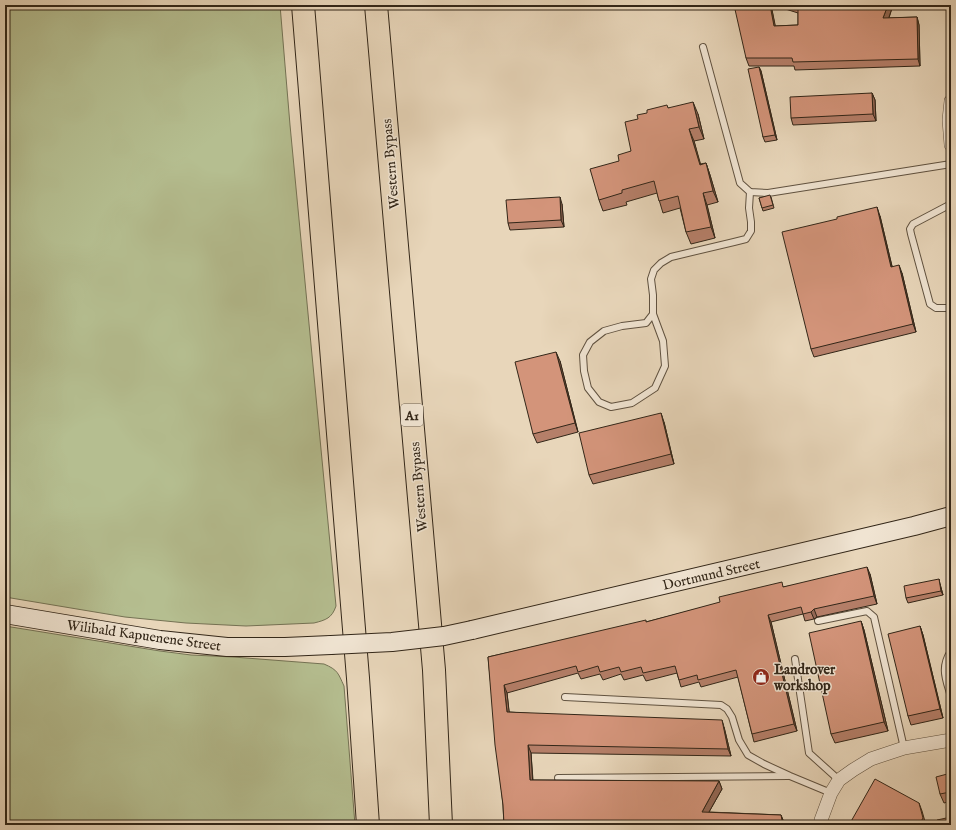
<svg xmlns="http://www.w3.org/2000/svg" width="956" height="830" font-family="'IM FELL English',serif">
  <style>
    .green { fill: #b5be90; stroke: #747254 }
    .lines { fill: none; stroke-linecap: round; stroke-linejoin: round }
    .lane-casing { stroke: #605240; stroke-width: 8 }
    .street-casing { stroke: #605240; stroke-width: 14 }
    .secondary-casing { stroke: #322618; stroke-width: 20 }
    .highway-casing { stroke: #322618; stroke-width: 24 }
    .lane { stroke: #f0e4d2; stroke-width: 6 }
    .street { stroke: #f0e4d2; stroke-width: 13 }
    .secondary { stroke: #f0e4d2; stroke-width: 18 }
    .highway { stroke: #e8d6ba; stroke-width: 22 }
    .secondary-bridge-casing { stroke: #322618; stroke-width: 20; stroke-linecap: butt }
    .secondary-bridge { stroke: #f0e4d2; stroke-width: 18 }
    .wall { fill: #b57f69; stroke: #322618 }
    .shaded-wall { fill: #946855; stroke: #322618 }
    .building { fill: #d3947a; stroke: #322618 }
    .labels { text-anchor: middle; stroke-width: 3; stroke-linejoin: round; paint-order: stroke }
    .shield { fill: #f0e4d2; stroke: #6b5f50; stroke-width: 1 }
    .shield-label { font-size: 13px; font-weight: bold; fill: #322618 }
    .street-label { font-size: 14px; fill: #322618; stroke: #f0e4d2 }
    .poi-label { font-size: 14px; font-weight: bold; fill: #322618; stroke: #f0e4d2; text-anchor: start }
  </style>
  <rect width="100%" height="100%" fill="#e8d6ba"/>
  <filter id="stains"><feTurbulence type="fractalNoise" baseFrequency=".005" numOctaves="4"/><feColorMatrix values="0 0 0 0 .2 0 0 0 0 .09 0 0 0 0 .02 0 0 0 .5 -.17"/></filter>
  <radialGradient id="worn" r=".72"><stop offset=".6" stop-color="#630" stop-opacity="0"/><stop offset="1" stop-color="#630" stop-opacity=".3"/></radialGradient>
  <!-- green -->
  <g class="green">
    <path d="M5,5H280L290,125L336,606C332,618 326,620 314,623L246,626L186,623L125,617L5,597Z"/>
    <path d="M5,626L160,651L191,655L233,657L324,664C338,670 338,673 344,686L355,825H5Z"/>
  </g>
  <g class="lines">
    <!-- lane casing -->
    <g class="lane-casing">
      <g id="lane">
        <path d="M703,47L740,183L750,192L768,193L951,164"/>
        <path d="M951,204L913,224L910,229L911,234L930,304L936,308H951"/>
        <path d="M653,314L646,323L622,326L604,331L590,342L583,355L584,371L588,388L599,402L611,407L632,403L655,388L665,366L663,341L653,314V295L651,279L654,270L661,263L671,257L734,242L746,239L751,231V222L749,208L750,192"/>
        <path d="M818,621L867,611L874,617L904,748"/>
        <path d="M951,651C940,668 946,679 951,697"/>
        <path d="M795,659L809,753L839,780"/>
        <path d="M565,697L721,705L727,709L732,717L739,740L748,755L764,764L790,776L831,793"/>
        <path d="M558,778L788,776"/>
      </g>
    </g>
    <!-- street casing -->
    <g class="street-casing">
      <g id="street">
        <path d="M951,101L949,120L951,145"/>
        <path d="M820,825L821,820L831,793L839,780L853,770L871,759L904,748L951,740"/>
      </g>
    </g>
    <!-- secondary casing -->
    <g class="secondary-casing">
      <g id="secondary">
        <path d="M5,614L160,640L227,647H285L331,645"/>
        <path d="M472,630L914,526L951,516"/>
      </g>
    </g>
    <!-- highway casing -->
    <g class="highway-casing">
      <g id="highway">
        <path d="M303,5L358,678L368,825"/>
        <path d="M376,5L434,670L441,825"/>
      </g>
    </g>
    <!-- lane -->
    <use href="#lane" class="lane"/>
    <!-- street -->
    <use href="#street" class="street"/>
    <!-- secondary -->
    <use href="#secondary" class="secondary"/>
    <!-- highway -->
    <use href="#highway" class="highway"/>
    <!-- secondary-bridge casing -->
    <g class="secondary-bridge-casing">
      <path id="secondary-bridge" d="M331,645L392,642L444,636L472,630"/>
    </g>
    <!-- secondary-bridge -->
    <use href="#secondary-bridge" class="secondary-bridge"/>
  </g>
  <!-- wall -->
  <g class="wall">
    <path d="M771,5L775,26L798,25V13L773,5H893L889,18L917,17L919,25L920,66L795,70L794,66H749L746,58Z"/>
    <path d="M759,67L761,71L777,140L765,142L763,137Z"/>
    <path d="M872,93L875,100L876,121L793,125L791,118Z"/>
    <path d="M668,108L698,114L704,139L694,141L700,164L706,163L710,175L718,202L707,205L715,238L691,244L686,232L680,208L663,213L657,193L626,202L627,205L603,211L599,200L619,161L631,151Z"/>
    <path d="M771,197L774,208L763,211L759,198Z"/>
    <path d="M562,204L564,227L510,230L508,223Z"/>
    <path d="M880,216L892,266L902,273L916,332L814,357L811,349Z"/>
    <path d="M560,361L578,432L537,443L533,434Z"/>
    <path d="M664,422L674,464L593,484L589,475Z"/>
    <path d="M870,574L877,604L817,617L814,619L805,621L803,614L771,622L797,731L754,742L752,734L738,677L701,687L699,682L681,687L677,673L646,681L643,675L624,680L621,674L603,680L600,674L581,679L578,673L507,693L509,712L724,727L731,756L531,753L533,780L719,781L722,789L709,812L781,815L784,825H504L503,805L488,657L646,622L783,587Z"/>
    <path d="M940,584L943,595L908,603L906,598Z"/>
    <path d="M861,621L864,630L888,731L835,743L831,734Z"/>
    <path d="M920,626L923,635L943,718L911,725L908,716Z"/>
    <path d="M951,773V801L944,803L940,794Z"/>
  </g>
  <!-- shaded-wall -->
  <g class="shaded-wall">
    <path d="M770,5H771L777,34L774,26Z"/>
    <path d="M888,5H893L886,26L883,18Z"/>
    <path d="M917,17L919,25L920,66L918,59Z"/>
    <path d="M759,67L761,71L777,140L775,135Z"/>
    <path d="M872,93L875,100L876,121L873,114Z"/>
    <path d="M693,102L698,114L704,139L699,127Z"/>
    <path d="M689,129L694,141L704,176L700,165Z"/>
    <path d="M706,163L710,175L718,202L713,191Z"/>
    <path d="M703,193L707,205L715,238L711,227Z"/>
    <path d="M560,197L562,204L564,227L561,220Z"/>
    <path d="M877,207L880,216L894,275L891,267Z"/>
    <path d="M899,265L902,273L916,332L913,324Z"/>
    <path d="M556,352L560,361L578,432L575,423Z"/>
    <path d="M661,413L664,422L674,464L671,454Z"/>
    <path d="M867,567L870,574L877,604L874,596Z"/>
    <path d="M939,579L940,584L943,595L941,591Z"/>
    <path d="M814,609L817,617L814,619L811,612Z"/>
    <path d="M768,615L771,622L797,731L794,724Z"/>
    <path d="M861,621L864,630L888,731L884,722Z"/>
    <path d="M920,626L923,635L943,718L940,709Z"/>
    <path d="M504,685L507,693L510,719L507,712Z"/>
    <path d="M722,720L724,727L731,756L728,749Z"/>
    <path d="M528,745L531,753L533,787L530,780Z"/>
    <path d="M719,781L722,789L705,819L702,812Z"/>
    <path d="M919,803L922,811L926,825H919Z"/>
    <path d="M781,815L784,822V825H783Z"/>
  </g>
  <!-- building -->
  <g class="building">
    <path d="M734,5H770L774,26L798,25V6L794,5H888L883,18L917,17L918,59L793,62L792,58H746Z"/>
    <path d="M759,67L775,135L763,137L748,69Z"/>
    <path d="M872,93L873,114L791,118L790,97Z"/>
    <path d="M693,102L699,127L689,129L700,165L706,163L713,191L703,193L711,227L686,232L678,196L659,201L654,181L622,190V193L599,200L590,169L619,161L618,155L631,151L625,122L638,119L637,115L647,113V110L667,105L668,108Z"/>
    <path d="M770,195L773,205L762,208L759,198Z"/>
    <path d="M560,197L561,220L508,223L506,200Z"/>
    <path d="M877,207L891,267L899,265L913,324L811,349L782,232L837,219V217Z"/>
    <path d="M556,352L575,423L533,434L515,362Z"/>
    <path d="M661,413L671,454L589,475L579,433Z"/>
    <path d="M867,567L874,596L814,609L811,612L803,614L801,607L768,615L794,724L752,734L736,670L698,680L697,675L679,680L675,666L643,673L641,667L621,672L619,667L600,672L598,666L578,672L576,666L504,685L507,712L722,720L728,749L528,745L530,780L719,781L702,812L781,815L783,825H504L503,805L495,745L488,657L646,620V622L720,602L719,597L782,582L783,587Z"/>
    <path d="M939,579L941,591L906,598L904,586Z"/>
    <path d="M861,621L884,722L831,734L809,633Z"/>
    <path d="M920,626L940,709L908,716L888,634Z"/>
    <path d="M951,773V797L950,792L940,794L936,777Z"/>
    <path d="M875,779L919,803L923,818L919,825H849Z"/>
    <path d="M951,817V825H939L937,820Z"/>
  </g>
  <!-- icons -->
  <defs>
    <g id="shop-disc" transform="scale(0.9)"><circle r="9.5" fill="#8f2418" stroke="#f0e4d2"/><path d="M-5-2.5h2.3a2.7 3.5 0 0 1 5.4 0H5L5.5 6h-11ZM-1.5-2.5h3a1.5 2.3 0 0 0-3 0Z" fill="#fff"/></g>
  </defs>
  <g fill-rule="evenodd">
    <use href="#shop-disc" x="761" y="677"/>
  </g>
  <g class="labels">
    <!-- shield labels -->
    <rect class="shield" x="401" y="404" width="22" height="22" rx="3"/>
    <g class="shield-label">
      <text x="412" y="420">A1</text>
    </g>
    <!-- street labels -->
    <g class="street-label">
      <text transform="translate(390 164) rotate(-95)" y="5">Western Bypass</text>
      <text transform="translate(418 487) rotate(-95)" y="5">Western Bypass</text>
      <text transform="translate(711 574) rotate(-13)" y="5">Dortmund Street</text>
      <text transform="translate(144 635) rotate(8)" y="5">Wilibald Kapuenene Street</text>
    </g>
    <!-- poi labels -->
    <g class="poi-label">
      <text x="774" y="674">Landrover<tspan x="774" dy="16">workshop</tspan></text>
    </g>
  </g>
  <!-- margin -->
  <rect width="956" height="830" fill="none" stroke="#e8d6ba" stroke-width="20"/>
  <rect x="6" y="6" width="944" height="818" fill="none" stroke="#322618" stroke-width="2"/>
  <rect x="10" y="10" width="936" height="810" fill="none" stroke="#322618"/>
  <rect width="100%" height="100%" filter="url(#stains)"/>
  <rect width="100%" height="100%" fill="url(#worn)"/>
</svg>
